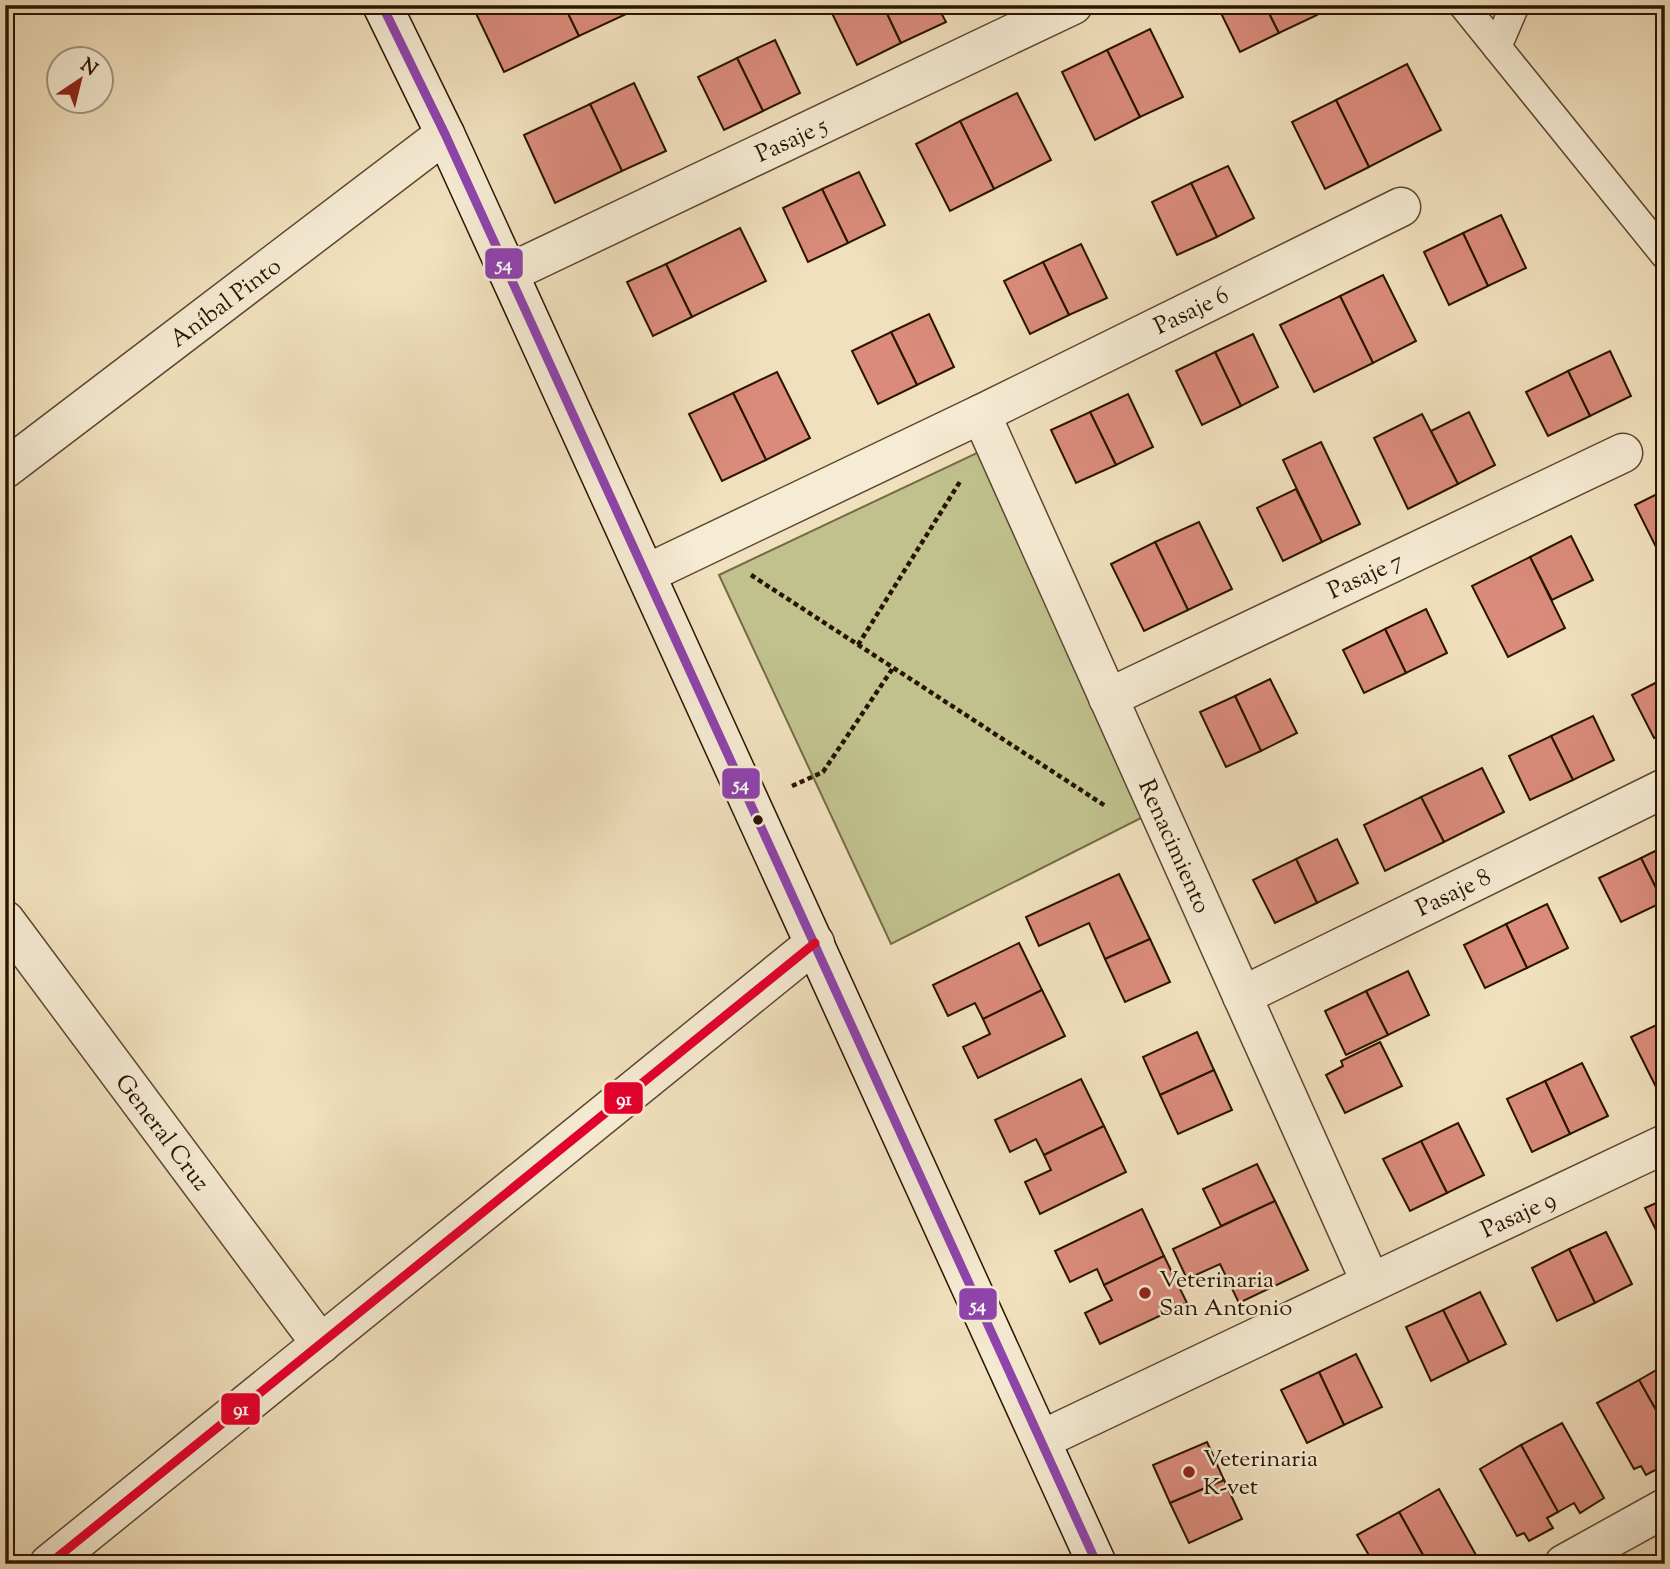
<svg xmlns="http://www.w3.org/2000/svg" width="1670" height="1569" font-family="'Sorts Mill Goudy',serif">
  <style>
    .green { fill: #c0c18d; stroke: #746a46; stroke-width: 2 }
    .building { fill: #da8b7b; stroke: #291400; stroke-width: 2 }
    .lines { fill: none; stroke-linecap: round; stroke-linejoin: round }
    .lane-casing { stroke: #5b472f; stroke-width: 31 }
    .street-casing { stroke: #5b472f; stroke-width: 41 }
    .secondary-casing { stroke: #291400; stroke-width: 41 }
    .path { stroke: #291400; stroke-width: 4.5; stroke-dasharray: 5 3.5; stroke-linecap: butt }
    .lane { stroke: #f6ebd4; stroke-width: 28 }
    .street { stroke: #f6ebd4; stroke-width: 38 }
    .secondary { stroke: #f6ebd4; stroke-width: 38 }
    .bus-1-casing { stroke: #f6ebd4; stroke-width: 14 }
    .bus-2-casing { stroke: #f6ebd4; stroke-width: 14 }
    .bus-1 { stroke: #8e44ad; stroke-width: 9 }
    .bus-2 { stroke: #e4002b; stroke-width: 9 }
    .bus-dot { fill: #291400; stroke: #f6ebd4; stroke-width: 2.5 }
    .poi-dot { fill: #8f2418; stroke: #f6ebd4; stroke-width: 2.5 }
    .labels { text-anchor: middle; stroke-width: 5; stroke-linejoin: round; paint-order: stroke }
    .street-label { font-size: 24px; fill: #291400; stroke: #f6ebd4 }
    .poi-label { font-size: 24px; fill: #291400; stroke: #f6ebd4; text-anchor: start }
    .line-badge { stroke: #f6ebd4; stroke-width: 2.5 }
    .badge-label { font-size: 19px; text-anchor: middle; font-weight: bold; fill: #fff }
  </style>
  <rect width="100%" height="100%" fill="#f1e0bd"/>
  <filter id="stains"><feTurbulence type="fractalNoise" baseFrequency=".00286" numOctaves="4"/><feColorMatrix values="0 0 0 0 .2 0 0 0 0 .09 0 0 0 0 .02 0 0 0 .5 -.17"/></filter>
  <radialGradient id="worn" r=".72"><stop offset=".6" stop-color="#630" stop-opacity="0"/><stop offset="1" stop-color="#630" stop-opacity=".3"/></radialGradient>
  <!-- green -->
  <path class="green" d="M981,451L1145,816L891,944L719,575Z"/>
  <!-- building -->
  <g class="building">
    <path d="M472,5H564L579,36L504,72Z"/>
    <path d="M564,5H635L637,9L579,36Z"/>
    <path d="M828,5H883L901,43L857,65Z"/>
    <path d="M883,5H937L946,22L901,43Z"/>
    <path d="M1217,5H1265L1279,33L1240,52Z"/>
    <path d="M1265,5H1312L1317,15L1279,33Z"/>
    <path d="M1150,29L1183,97L1140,117L1107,50Z"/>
    <path d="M775,40L800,93L763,111L737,58Z"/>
    <path d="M1107,50L1140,117L1095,140L1062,72Z"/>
    <path d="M737,58L763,111L724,130L698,77Z"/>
    <path d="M1407,64L1441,130L1369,167L1336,100Z"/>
    <path d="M634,83L666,151L622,171L590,104Z"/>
    <path d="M1017,93L1051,160L994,189L960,121Z"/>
    <path d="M1336,100L1369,167L1325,189L1292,122Z"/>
    <path d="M590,104L622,171L555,203L524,135Z"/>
    <path d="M960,121L994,189L950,211L916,144Z"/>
    <path d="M1228,166L1254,218L1217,237L1191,183Z"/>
    <path d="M859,172L885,225L848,243L822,189Z"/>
    <path d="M1191,183L1217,237L1177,255L1152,202Z"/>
    <path d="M822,189L848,243L808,262L783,208Z"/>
    <path d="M1501,215L1526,268L1488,286L1463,233Z"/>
    <path d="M740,228L766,281L692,317L666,264Z"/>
    <path d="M1463,233L1488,286L1449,305L1424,252Z"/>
    <path d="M1081,244L1107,298L1069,315L1043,262Z"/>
    <path d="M1043,262L1069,315L1030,334L1004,281Z"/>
    <path d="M666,264L692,317L653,336L627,282Z"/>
    <path d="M1383,275L1416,341L1373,363L1340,296Z"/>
    <path d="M1340,296L1373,363L1314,392L1280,325Z"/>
    <path d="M929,314L954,367L917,385L891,332Z"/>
    <path d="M891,332L917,385L878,404L852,351Z"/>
    <path d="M1253,334L1278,387L1241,406L1215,352Z"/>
    <path d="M1610,351L1631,396L1590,416L1568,371Z"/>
    <path d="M1215,352L1241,406L1202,425L1176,371Z"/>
    <path d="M1568,371L1590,416L1548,436L1526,392Z"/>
    <path d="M777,372L810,438L766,460L733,393Z"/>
    <path d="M733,393L766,460L722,481L689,414Z"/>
    <path d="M1128,394L1153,447L1116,465L1090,412Z"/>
    <path d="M1090,412L1116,465L1076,483L1051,430Z"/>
    <path d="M1469,412L1495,465L1458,484L1431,431Z"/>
    <path d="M1422,414L1458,484L1408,509L1374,438Z"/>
    <path d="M1321,442L1360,524L1322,542L1283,460Z"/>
    <path d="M1296,489L1322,542L1283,561L1257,508Z"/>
    <path d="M1665,490V545L1657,549L1635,505Z"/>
    <path d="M1199,522L1232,589L1188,610L1155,542Z"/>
    <path d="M1571,536L1593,580L1552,600L1530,557Z"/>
    <path d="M1155,542L1188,610L1144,631L1111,564Z"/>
    <path d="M1530,557L1565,628L1508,657L1472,586Z"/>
    <path d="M1426,609L1447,653L1406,673L1385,629Z"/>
    <path d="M1385,629L1406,673L1364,693L1343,650Z"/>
    <path d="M1665,678V733L1654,738L1632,695Z"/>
    <path d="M1270,679L1297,733L1261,751L1235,696Z"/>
    <path d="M1235,696L1261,751L1226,767L1200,712Z"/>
    <path d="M1593,716L1614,760L1573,780L1551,736Z"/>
    <path d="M1551,736L1573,780L1530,800L1509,756Z"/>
    <path d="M1482,768L1504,812L1444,842L1421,797Z"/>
    <path d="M1421,797L1444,842L1385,871L1364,825Z"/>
    <path d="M1337,839L1358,883L1317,903L1296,859Z"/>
    <path d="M1665,846V901L1663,902L1641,858Z"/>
    <path d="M1641,858L1663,902L1621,922L1599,878Z"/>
    <path d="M1296,859L1317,903L1275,923L1253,880Z"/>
    <path d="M1119,874L1150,939L1105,959L1089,923L1039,946L1026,917Z"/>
    <path d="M1547,904L1568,948L1527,968L1506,924Z"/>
    <path d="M1506,924L1527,968L1485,988L1464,945Z"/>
    <path d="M1150,939L1170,982L1125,1002L1105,959Z"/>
    <path d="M1019,943L1042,990L983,1019L975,1003L948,1016L933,985Z"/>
    <path d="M1408,971L1429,1015L1388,1035L1366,991Z"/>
    <path d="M1042,990L1065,1036L978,1078L963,1047L990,1034L983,1019Z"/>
    <path d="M1366,991L1388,1035L1346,1055L1325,1011Z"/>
    <path d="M1665,1021V1086L1657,1089L1631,1037Z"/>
    <path d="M1197,1032L1214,1070L1160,1095L1143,1057Z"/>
    <path d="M1380,1042L1402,1086L1345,1113L1326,1075L1343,1066L1341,1061Z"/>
    <path d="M1582,1063L1608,1116L1570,1134L1545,1081Z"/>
    <path d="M1214,1070L1232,1110L1178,1134L1160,1095Z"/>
    <path d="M1081,1079L1104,1126L1044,1155L1036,1139L1010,1152L995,1120Z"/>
    <path d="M1545,1081L1570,1134L1532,1152L1507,1099Z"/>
    <path d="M1458,1123L1484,1175L1447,1193L1421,1141Z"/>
    <path d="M1104,1126L1126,1172L1040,1214L1025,1182L1051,1170L1044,1155Z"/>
    <path d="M1421,1141L1447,1193L1410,1211L1383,1159Z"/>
    <path d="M1257,1164L1275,1201L1221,1226L1203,1189Z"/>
    <path d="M1665,1199V1248L1645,1208Z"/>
    <path d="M1275,1201L1308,1270L1239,1303L1220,1264L1187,1279L1173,1249Z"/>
    <path d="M1142,1209L1164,1256L1104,1285L1097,1269L1070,1282L1055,1251Z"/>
    <path d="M1606,1232L1632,1284L1595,1303L1569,1249Z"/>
    <path d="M1569,1249L1595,1303L1557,1321L1532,1268Z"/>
    <path d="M1164,1256L1187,1303L1100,1344L1085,1313L1112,1300L1104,1285Z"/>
    <path d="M1480,1292L1506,1344L1469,1362L1443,1310Z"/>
    <path d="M1443,1310L1469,1362L1431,1381L1406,1327Z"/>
    <path d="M1356,1354L1382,1407L1344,1425L1319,1372Z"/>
    <path d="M1665,1365V1426L1639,1380Z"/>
    <path d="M1319,1372L1344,1425L1307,1443L1281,1390Z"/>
    <path d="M1639,1380L1665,1426V1465L1646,1475L1641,1466L1634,1469L1597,1403Z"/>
    <path d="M1562,1423L1604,1498L1580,1513L1574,1503L1558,1512L1521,1445Z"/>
    <path d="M1207,1442L1224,1480L1170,1503L1153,1465Z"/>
    <path d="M1521,1445L1558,1512L1547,1518L1553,1528L1529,1541L1524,1533L1517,1536L1480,1469Z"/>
    <path d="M1224,1480L1242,1519L1189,1543L1170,1503Z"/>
    <path d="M1439,1489L1481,1564H1428L1399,1512Z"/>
    <path d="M1399,1512L1428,1564H1374L1357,1535Z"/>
  </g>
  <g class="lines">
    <!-- lane casing -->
    <g class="lane-casing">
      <g id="lane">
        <path d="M1463,5L1665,255"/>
        <path d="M1497,47L1515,5"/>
      </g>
    </g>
    <!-- street casing -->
    <g class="street-casing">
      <g id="street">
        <path d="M509,273L1073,5"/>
        <path d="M981,414L1401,207"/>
        <path d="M5,469L445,134"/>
        <path d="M646,574L981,414L1371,1283L1041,1440"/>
        <path d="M1108,698L1623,453"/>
        <path d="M5,920L321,1344"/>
        <path d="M1242,996L1665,788"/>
        <path d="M1371,1283L1665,1144"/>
        <path d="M49,1564L815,943"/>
        <path d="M1564,1564L1665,1508"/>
      </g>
    </g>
    <!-- secondary casing -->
    <g class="secondary-casing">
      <path id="secondary" d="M382,5L445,134L1097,1564"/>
    </g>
    <!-- path -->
    <g class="path">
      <path d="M751,575L1107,807"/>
      <path d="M858,645L961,480"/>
      <path d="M792,786L823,772L893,668"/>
    </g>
    <!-- lane -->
    <use href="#lane" class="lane"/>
    <!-- street -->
    <use href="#street" class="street"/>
    <!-- secondary -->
    <use href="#secondary" class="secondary"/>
    <!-- bus-1 casing -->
    <g class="bus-1-casing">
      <path id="bus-1" d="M382,5L445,134L1097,1564"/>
    </g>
    <!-- bus-2 casing -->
    <g class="bus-2-casing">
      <path id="bus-2" d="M49,1564L815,943"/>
    </g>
    <!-- bus-1 -->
    <use href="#bus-1" class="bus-1"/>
    <!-- bus-2 -->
    <use href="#bus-2" class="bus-2"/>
  </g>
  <!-- markers -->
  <circle class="bus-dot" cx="758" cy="820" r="6"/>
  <g class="poi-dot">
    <circle cx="1145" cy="1293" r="7"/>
    <circle cx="1189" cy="1472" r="7"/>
  </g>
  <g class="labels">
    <!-- street labels -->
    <g class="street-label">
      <text transform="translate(791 139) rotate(-25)" y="8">Pasaje 5</text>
      <text transform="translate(225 302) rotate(-37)" y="8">Aníbal Pinto</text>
      <text transform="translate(1191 310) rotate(-26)" y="8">Pasaje 6</text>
      <text transform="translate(1365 575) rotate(-25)" y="8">Pasaje 7</text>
      <text transform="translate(1175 846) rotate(66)" y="8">Renacimiento</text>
      <text transform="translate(1453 892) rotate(-26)" y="8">Pasaje 8</text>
      <text transform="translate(163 1132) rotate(53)" y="8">General Cruz</text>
      <text transform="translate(1518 1214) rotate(-25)" y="8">Pasaje 9</text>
    </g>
    <!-- poi labels -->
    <g class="poi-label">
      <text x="1159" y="1287">Veterinaria<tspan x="1159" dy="28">San Antonio</tspan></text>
      <text x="1203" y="1466">Veterinaria<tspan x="1203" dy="28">K-vet</tspan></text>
    </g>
  </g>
  <g class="line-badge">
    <rect x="484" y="247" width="40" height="33" rx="7" fill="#8e44ad"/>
    <rect x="721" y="767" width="40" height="33" rx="7" fill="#8e44ad"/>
    <rect x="603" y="1081" width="41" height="34" rx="7" fill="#e4002b"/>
    <rect x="958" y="1287" width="40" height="34" rx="7" fill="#8e44ad"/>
    <rect x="220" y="1392" width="41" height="34" rx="7" fill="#e4002b"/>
  </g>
  <g class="badge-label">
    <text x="504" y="270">54</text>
    <text x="741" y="790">54</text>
    <text x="624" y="1105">91</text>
    <text x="978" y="1311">54</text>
    <text x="241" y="1415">91</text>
  </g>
  <!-- margin -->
  <rect width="1670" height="1569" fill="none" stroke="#f1e0bd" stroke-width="28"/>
  <rect x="7" y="7" width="1656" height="1555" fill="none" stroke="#291400" stroke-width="3.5"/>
  <rect x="14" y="14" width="1642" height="1541" fill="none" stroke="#291400" stroke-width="2"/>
  <!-- north arrow -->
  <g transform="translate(80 80) rotate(35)"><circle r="33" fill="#f6ebd4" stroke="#a4957f" stroke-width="2"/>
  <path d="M0-5L12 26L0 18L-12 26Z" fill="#8f2418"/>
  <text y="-10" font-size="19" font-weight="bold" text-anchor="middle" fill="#291400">N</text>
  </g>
  <rect width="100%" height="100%" filter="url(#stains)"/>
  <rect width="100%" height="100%" fill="url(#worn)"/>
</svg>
